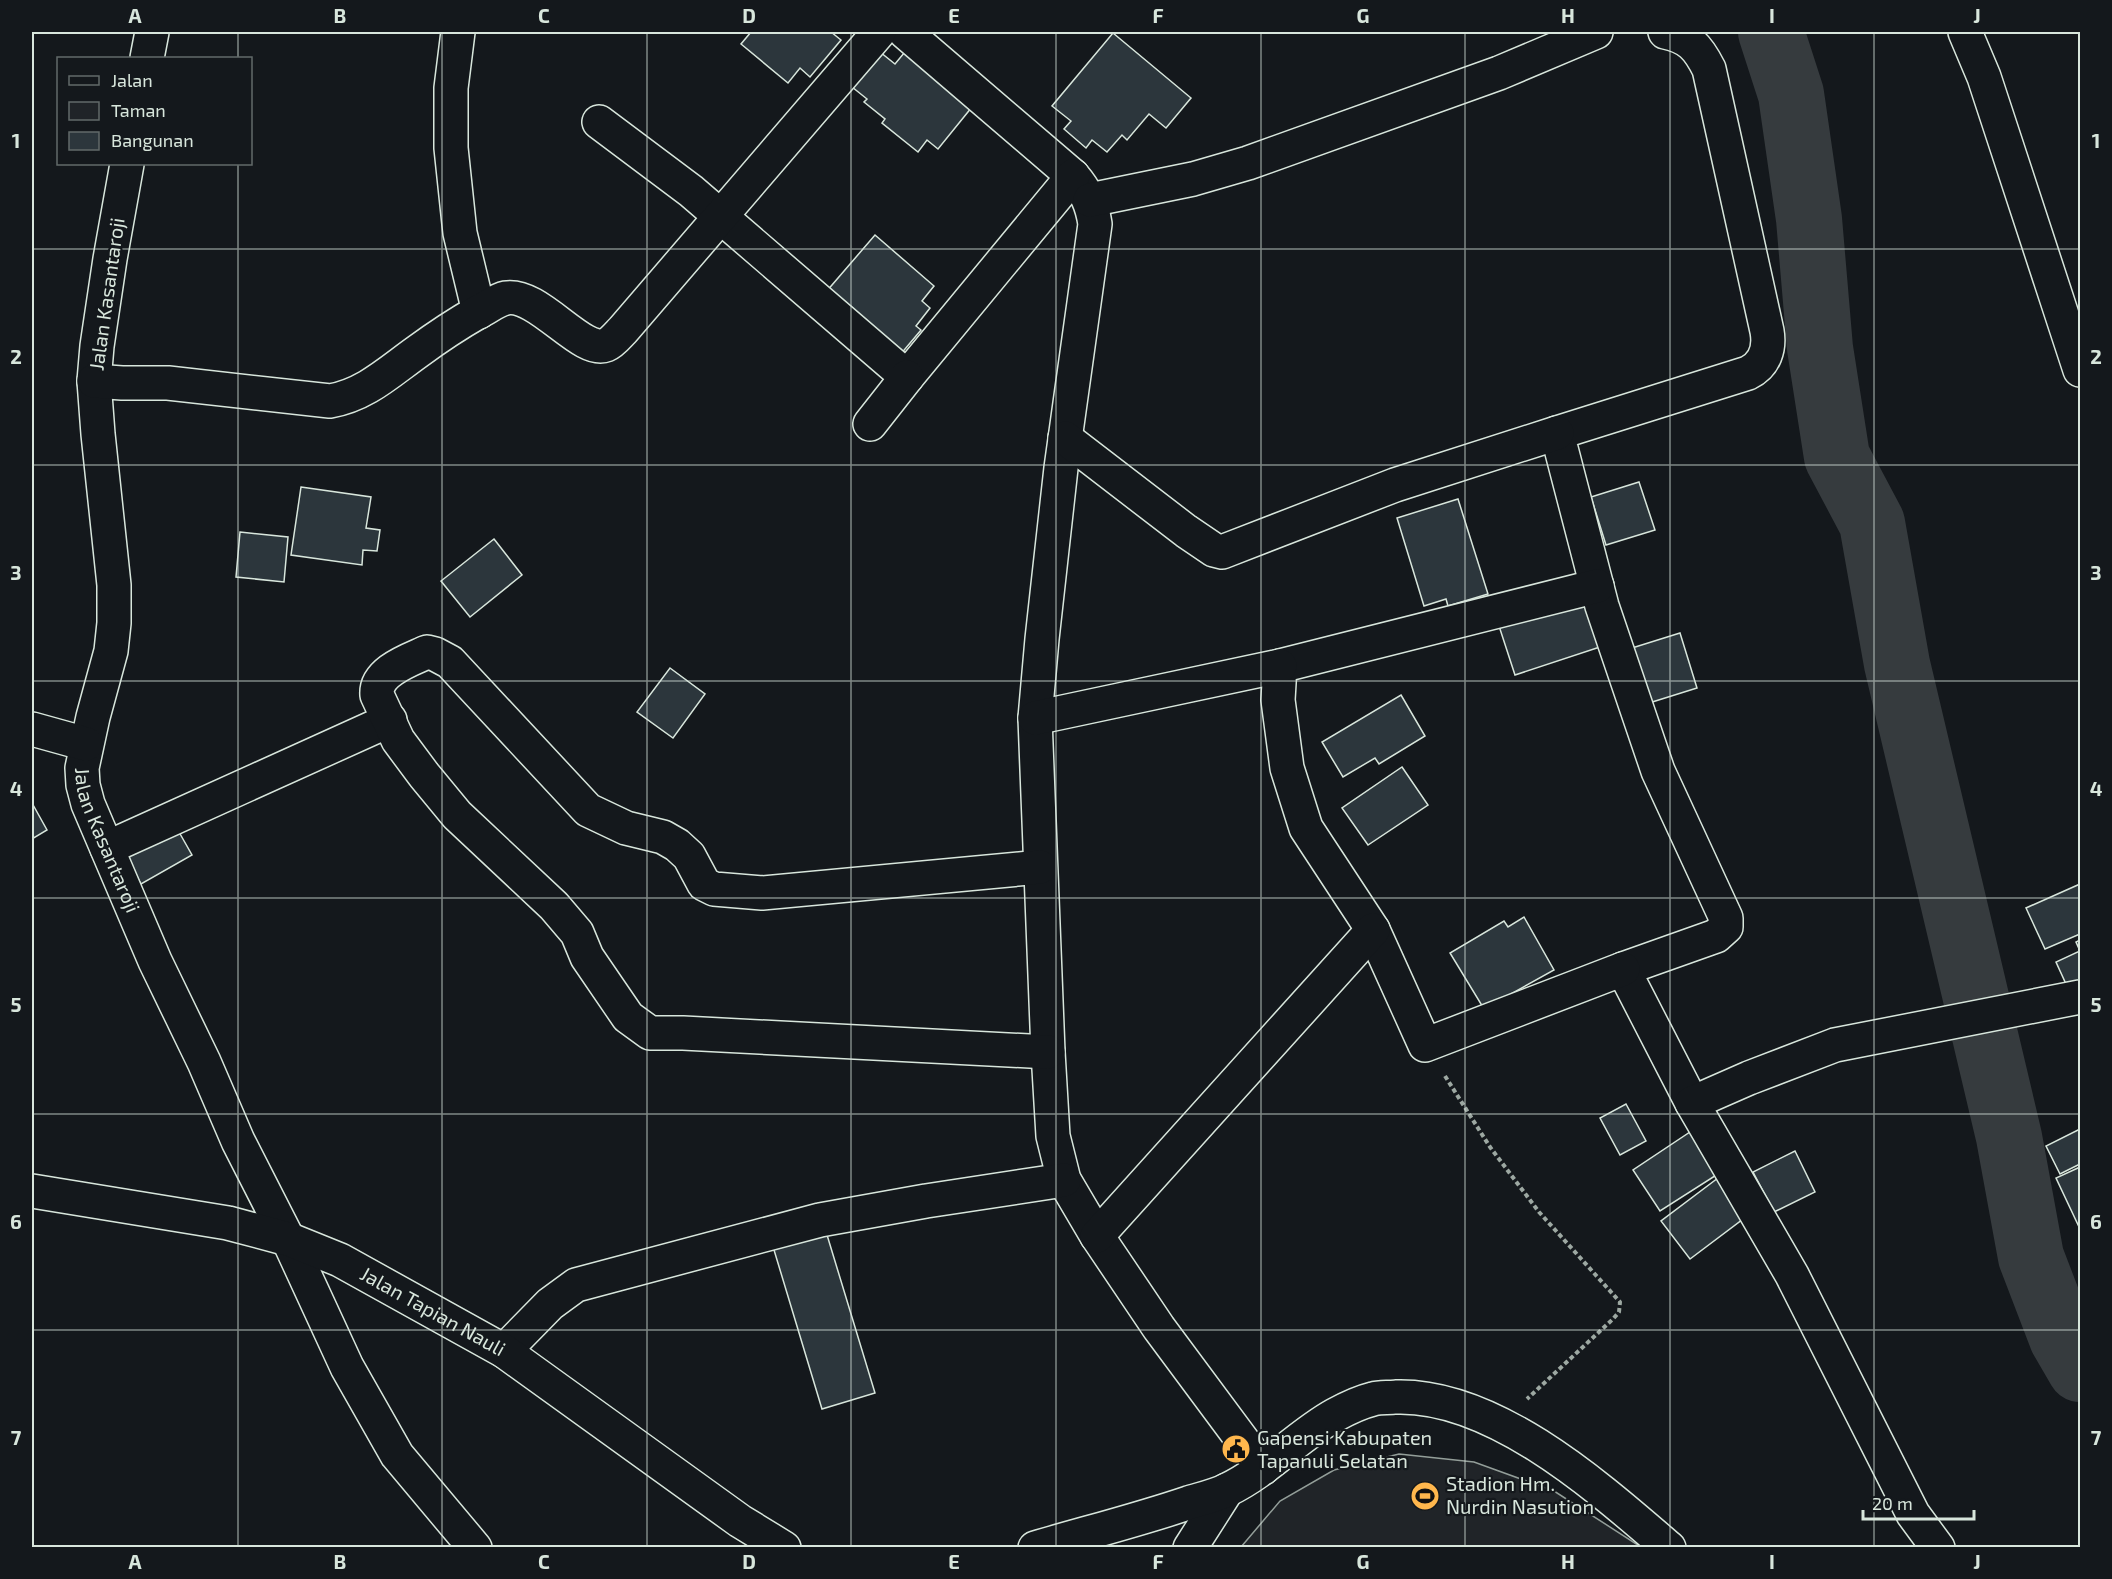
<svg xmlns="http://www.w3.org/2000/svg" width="2112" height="1579" font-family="'Exo 2',sans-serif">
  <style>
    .green { fill: #202428; stroke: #939e99; stroke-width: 1.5 }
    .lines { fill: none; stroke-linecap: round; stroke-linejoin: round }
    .river { stroke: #363b3e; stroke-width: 66 }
    .building { fill: #2c363c; stroke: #d8e6dc; stroke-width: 1.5 }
    .street-casing { stroke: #d8e6dc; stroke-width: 36 }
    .secondary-casing { stroke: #d8e6dc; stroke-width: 36 }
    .path { stroke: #9da8a2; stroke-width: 4; stroke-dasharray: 4.5 3; stroke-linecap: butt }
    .street { stroke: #14181c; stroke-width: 33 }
    .secondary { stroke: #14181c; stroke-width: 33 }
    .grid { fill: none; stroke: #d8e6dc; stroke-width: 1.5; stroke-opacity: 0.55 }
    .labels { text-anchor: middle; stroke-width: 4.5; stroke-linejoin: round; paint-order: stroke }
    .street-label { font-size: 20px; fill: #d8e6dc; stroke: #14181c }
    .poi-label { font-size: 20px; fill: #d8e6dc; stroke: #14181c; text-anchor: start }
    .neatline { fill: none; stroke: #d8e6dc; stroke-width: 2 }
    .grid-label { font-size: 20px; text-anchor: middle; font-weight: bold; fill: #d8e6dc }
  </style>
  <rect width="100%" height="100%" fill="#14181c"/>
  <!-- green -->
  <path class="green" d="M1399,1454L1474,1462L1554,1491L1641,1547H1241L1280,1501L1334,1470Z"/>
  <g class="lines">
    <!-- river -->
    <path class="river" d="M1771,32L1791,94L1809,219L1820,348L1837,457L1872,523L1897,664L2009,1137L2031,1257L2062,1338L2080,1369"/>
  </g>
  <!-- building -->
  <g class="building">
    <path d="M751,32H831L841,40L810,77L800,68L788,83L741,44Z"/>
    <path d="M1113,33L1191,98L1166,128L1149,114L1127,140L1122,135L1107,152L1092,140L1086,148L1064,129L1071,121L1052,106Z"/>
    <path d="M909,47L976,102L938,149L927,140L918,152L882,123L885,119L864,102L867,99L852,87L880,52L895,64Z"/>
    <path d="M875,235L934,286L922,301L930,308L916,326L921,330L900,355L826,292Z"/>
    <path d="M1639,482L1655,530L1606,545L1591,497Z"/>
    <path d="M301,487L371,497L366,528L380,530L377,551L363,550L362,565L291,555Z"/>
    <path d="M1458,499L1488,594L1448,606L1446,599L1424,606L1397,518Z"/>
    <path d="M240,532L288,537L284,582L236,577Z"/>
    <path d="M494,539L522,575L470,617L441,581Z"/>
    <path d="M1592,595L1609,644L1515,675L1499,626Z"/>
    <path d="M1680,633L1697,688L1649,703L1632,648Z"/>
    <path d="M670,668L705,694L673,738L637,712Z"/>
    <path d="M1401,695L1425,736L1379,764L1375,758L1343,777L1322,742Z"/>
    <path d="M1402,767L1428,805L1368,845L1342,808Z"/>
    <path d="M32,803L47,830L32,839Z"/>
    <path d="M175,825L192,855L141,884L124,853Z"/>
    <path d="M2080,884V934L2045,949L2026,908Z"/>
    <path d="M1524,917L1554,970L1484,1009L1450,953L1504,921L1508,927Z"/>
    <path d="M2080,940V990L2071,995L2056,962L2080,951L2076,942Z"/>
    <path d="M1626,1104L1646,1141L1620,1155L1600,1118Z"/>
    <path d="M2080,1129V1164L2060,1174L2046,1146Z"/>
    <path d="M1690,1132L1718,1174L1660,1211L1633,1170Z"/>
    <path d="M1795,1151L1815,1192L1774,1212L1753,1172Z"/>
    <path d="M2080,1167V1229L2056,1178Z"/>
    <path d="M1722,1175L1751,1213L1690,1259L1661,1221Z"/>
    <path d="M824,1225L875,1393L822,1409L771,1240Z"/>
  </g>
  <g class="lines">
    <!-- street casing -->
    <g class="street-casing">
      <g id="street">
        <path d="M458,32L451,88V148L460,233L479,312"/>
        <path d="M905,32L1073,176C1086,191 1092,204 1095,224L1061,468L1042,639L1035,718L1048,1052L1053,1136L1064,1180L1097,1236L1159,1328L1263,1468"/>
        <path d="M1665,32C1689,37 1698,47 1709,69L1767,331C1770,348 1765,365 1748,373L1557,433L1602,606L1658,771L1726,918V927L1716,936L1623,969L1692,1103"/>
        <path d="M1965,32L1984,77L2080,370"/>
        <path d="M147,58L152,32"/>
        <path d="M599,122L691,191L907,377L1073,176"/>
        <path id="s1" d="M127,164L110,259L97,346L94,381L98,434L114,585V623L111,651L93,717L82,768L83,785L88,804L155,961L204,1062L238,1141L288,1239L347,1367L397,1455L475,1548"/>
        <path d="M1090,200L1193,179L1248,163L1499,73L1596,32"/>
        <path d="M94,381L122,383H168L330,401C365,395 389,372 417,352C436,338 457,324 478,312C487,308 496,300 506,298C538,292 582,355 606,345C613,342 618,335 623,330L879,32"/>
        <path d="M870,424L907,377"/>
        <path d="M1065,438L1186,531L1214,550L1222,552L1395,485L1557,433"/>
        <path d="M1597,586L1280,666L1278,700L1287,768L1306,828L1373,930L1425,1045L1623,969"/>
        <path d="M1035,718L1280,666"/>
        <path d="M32,729L86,744"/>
        <path d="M107,848L390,720"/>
        <path d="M1040,867L762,893L714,889L704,884L689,856L677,845L663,837L626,828L588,810L450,662L435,654L427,652C410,660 375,671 377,695L398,740L424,775L457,815L554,906L577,933L587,957L628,1017L650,1033H683L1048,1052"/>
        <path d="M1097,1236L1373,930"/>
        <path d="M504,1351L550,1304L576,1285L820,1220L926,1201L1064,1180"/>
        <path d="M1190,1548L1227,1490"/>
        <path d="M1938,1548L1913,1514L1792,1275L1692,1103L1749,1078L1835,1045L2080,997"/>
      </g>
    </g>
    <!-- secondary casing -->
    <g class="secondary-casing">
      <g id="secondary">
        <path id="s2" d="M32,1191L228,1223L288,1239L340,1260L504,1351L740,1521L784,1548"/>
        <path d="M1035,1548C1086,1533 1138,1520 1188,1503C1201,1499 1215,1496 1227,1490C1267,1471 1297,1436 1335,1415C1346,1409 1361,1402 1373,1399C1380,1397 1388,1398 1396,1397C1494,1394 1598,1487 1669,1548"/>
      </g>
    </g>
    <!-- path -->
    <path class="path" d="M1445,1076L1490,1147L1539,1212L1620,1302L1619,1312L1613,1319L1527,1399"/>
    <!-- street -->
    <use href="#street" class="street"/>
    <!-- secondary -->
    <use href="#secondary" class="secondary"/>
  </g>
  <!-- grid -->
  <path class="grid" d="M238,32V58M442,32V1548M647,32V1548M851,32V1548M1056,32V1548M1261,32V1548M1465,32V1548M1670,32V1548M1874,32V1548M238,164V1548M32,249H2080M32,465H2080M32,681H2080M32,898H2080M32,1114H2080M32,1330H2080"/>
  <!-- icons -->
  <defs>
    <g id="civic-disc" transform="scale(1.5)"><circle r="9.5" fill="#ffb74d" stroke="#14181c"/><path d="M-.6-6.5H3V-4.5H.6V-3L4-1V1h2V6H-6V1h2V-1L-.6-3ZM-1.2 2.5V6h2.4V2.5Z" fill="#111"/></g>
    <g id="stadium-disc" transform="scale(1.5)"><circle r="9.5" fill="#ffb74d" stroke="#14181c"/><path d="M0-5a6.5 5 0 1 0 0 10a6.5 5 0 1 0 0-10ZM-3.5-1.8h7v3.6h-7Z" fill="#111"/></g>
  </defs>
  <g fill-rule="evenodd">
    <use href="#civic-disc" x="1236" y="1449"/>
    <use href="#stadium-disc" x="1425" y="1496"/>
  </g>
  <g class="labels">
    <!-- street labels -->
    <g class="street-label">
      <text transform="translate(107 294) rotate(-82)" y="7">Jalan Kasantaroji</text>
      <text dy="7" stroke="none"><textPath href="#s1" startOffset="688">Jalan Kasantaroji</textPath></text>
      <text dy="7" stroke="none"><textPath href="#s2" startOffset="423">Jalan Tapian Nauli</textPath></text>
    </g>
    <!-- poi labels -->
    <g class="poi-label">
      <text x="1257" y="1445">Gapensi Kabupaten<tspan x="1257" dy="23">Tapanuli Selatan</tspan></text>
      <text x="1446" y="1491">Stadion Hm.<tspan x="1446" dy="23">Nurdin Nasution</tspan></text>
    </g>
  </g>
  <!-- border -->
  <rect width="2112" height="1579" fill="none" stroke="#14181c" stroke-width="66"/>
  <!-- legend -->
  <rect x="57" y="57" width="195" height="108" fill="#14181c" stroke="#626a69" stroke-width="1.5"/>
  <rect x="69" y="76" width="30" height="9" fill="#14181c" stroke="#626a69" stroke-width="1.5"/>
  <text x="111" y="87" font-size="18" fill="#d8e6dc">Jalan</text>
  <rect x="69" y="102" width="30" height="18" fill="#202428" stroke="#626a69" stroke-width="1.5"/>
  <text x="111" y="117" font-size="18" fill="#d8e6dc">Taman</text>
  <rect x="69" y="132" width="30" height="18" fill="#2c363c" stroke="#626a69" stroke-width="1.5"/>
  <text x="111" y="147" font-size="18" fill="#d8e6dc">Bangunan</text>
  <!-- scale -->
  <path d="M1863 1510v9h111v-9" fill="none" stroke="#d8e6dc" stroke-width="3"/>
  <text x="1872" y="1510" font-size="18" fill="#d8e6dc" stroke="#14181c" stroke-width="4.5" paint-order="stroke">20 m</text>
  <rect x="33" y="33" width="2046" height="1513" class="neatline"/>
  <g class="grid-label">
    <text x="135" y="23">A</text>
    <text x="340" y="23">B</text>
    <text x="544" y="23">C</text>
    <text x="749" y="23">D</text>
    <text x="954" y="23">E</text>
    <text x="1158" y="23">F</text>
    <text x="1363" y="23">G</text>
    <text x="1568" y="23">H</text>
    <text x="1772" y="23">I</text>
    <text x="1977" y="23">J</text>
    <text x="16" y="148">1</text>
    <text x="2096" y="148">1</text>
    <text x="16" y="364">2</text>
    <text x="2096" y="364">2</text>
    <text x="16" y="580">3</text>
    <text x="2096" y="580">3</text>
    <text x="16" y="796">4</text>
    <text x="2096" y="796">4</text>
    <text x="16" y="1012">5</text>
    <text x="2096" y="1012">5</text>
    <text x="16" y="1229">6</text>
    <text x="2096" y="1229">6</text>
    <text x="16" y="1445">7</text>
    <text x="2096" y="1445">7</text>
    <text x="135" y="1569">A</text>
    <text x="340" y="1569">B</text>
    <text x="544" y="1569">C</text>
    <text x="749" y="1569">D</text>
    <text x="954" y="1569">E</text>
    <text x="1158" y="1569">F</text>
    <text x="1363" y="1569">G</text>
    <text x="1568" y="1569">H</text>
    <text x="1772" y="1569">I</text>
    <text x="1977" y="1569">J</text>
  </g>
</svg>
